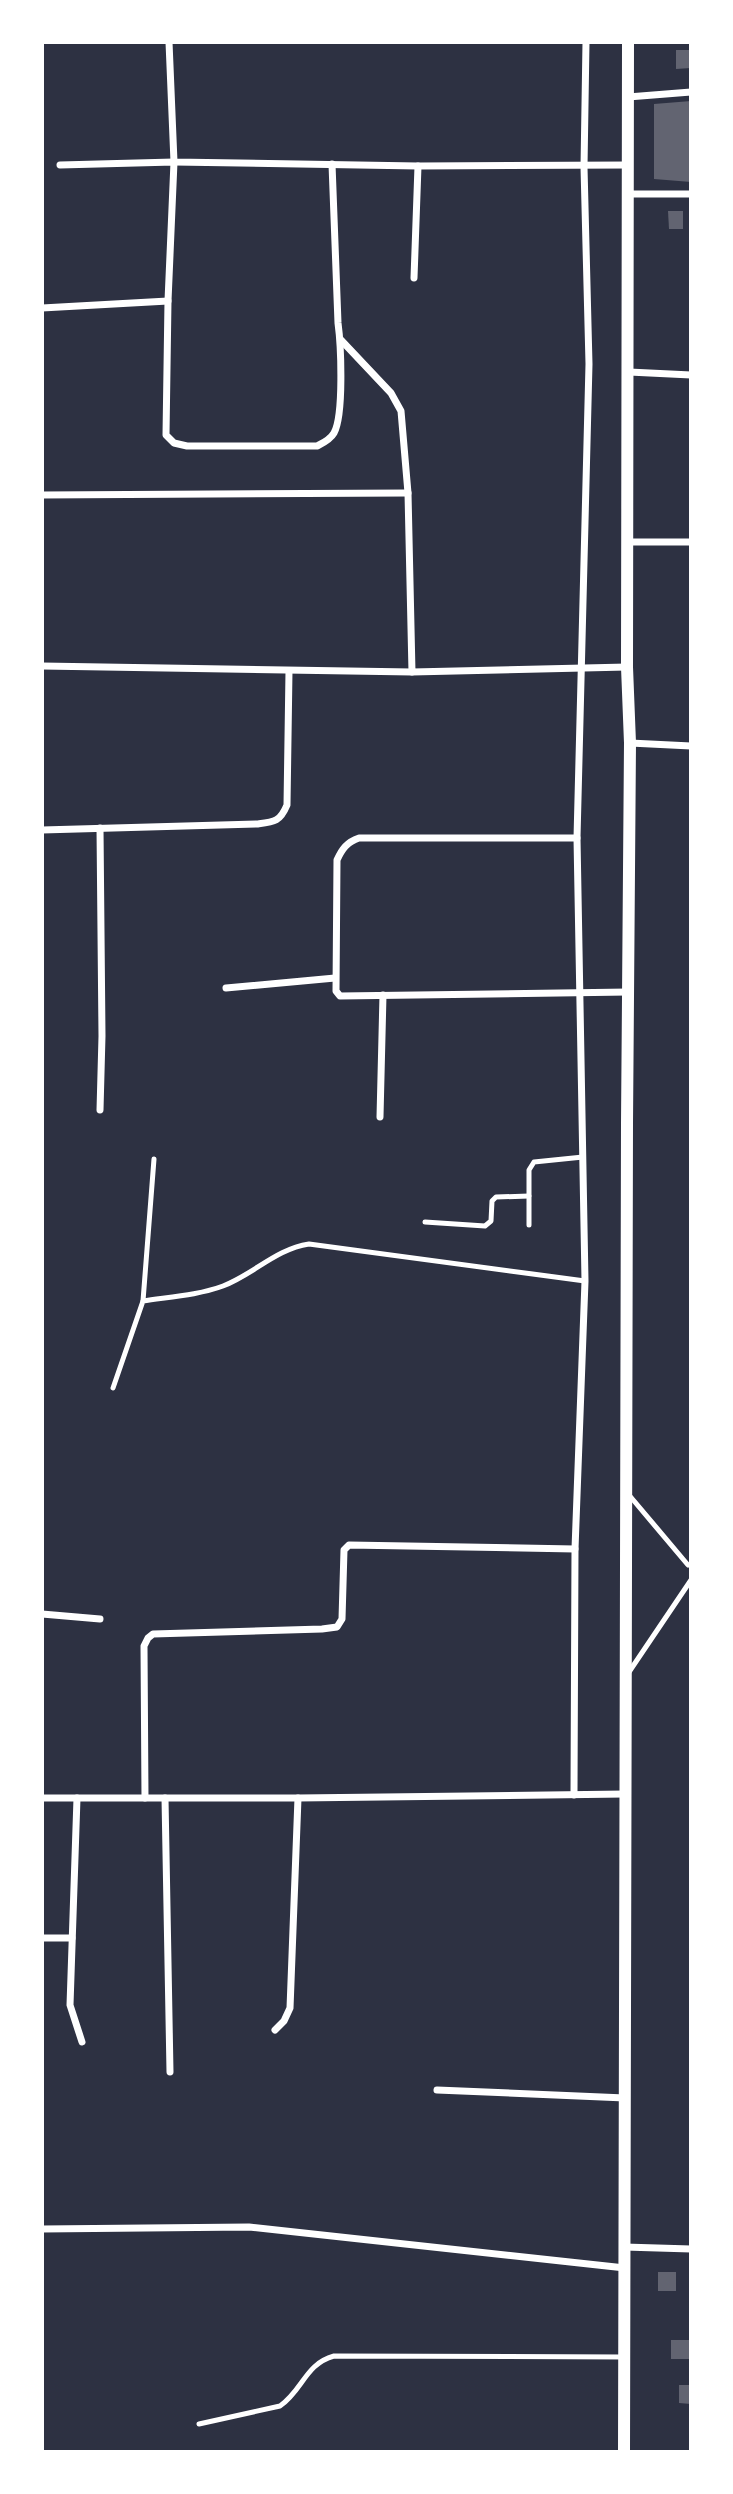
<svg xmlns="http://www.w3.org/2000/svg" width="733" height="2494" font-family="Ubuntu,sans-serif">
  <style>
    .building { fill: #626471 }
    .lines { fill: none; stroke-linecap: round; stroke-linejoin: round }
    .service { stroke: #fff; stroke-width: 5 }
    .minor { stroke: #fff; stroke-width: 7 }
    .tertiary { stroke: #fff; stroke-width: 12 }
  </style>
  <rect width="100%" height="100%" fill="#2d3142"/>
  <!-- building -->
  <g class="building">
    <path d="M676,50H691V68L676,69Z"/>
    <path d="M691,101V182L654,179V104Z"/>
    <path d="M668,211H683V229H669Z"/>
    <rect x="658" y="2272" width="18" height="19"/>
    <rect x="671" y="2340" width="18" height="19"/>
    <path d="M679,2385H691V2404L679,2403Z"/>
  </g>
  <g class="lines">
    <!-- service -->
    <g class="service">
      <path d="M425,1222L485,1226L491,1221L492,1201L496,1197L529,1196"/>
      <path d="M529,1225V1170L534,1162L583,1157"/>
      <path d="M143,1301L154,1159"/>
      <path d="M113,1388L143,1301C169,1297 199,1295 223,1286C254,1274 276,1249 309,1244L585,1281"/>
      <path d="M629,1495L688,1565"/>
      <path d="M629,1672L691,1580"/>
      <path d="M199,2424L280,2406C303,2390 305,2364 334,2356L625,2357"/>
    </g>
    <!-- minor -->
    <g class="minor">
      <path d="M169,42L174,162L418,166L629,165"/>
      <path d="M628,97L691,92"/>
      <path d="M60,165L174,162L168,301L166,435L174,443L187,446H317C323,443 330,440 334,433C344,415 341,345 338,323L332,164"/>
      <path d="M629,194H691"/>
      <path d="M414,278L418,166"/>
      <path d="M42,308L168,301"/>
      <path d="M341,340L391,393L401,411L408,493L412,672L627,667"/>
      <path d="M629,372L691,375"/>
      <path d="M42,495L408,493"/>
      <path d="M628,542H691"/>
      <path d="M42,666L412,672"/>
      <path d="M630,743L691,746"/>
      <path d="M42,830L257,824C274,822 280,822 287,805L289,671"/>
      <path d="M577,838H359C347,842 342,849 337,860L336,991L340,996L628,992"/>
      <path d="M226,988L335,978"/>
      <path d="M100,1110L102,1036L100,828"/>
      <path d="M380,1117L383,995"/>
      <path d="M42,1614L100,1619"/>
      <path d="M574,1795L575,1549L585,1281L577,838L589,364L584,167L586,42"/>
      <path d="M42,1798H298L625,1794"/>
      <path d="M77,1798L70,2005L82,2042"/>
      <path d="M145,1798L144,1646L148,1638L153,1634L322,1629L337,1627L342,1619L344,1550L349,1545L575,1549"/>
      <path d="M165,1798L170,2072"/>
      <path d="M42,1938H72"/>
      <path d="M275,2030L284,2021L290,2008L298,1798"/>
      <path d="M437,2090L625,2098"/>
      <path d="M42,2229L249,2227L625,2268"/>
      <path d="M624,2247L691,2249"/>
    </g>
    <!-- tertiary -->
    <path class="tertiary" d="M624,2452L627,1124L630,743L627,667L628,42"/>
  </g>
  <!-- border -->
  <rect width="733" height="2494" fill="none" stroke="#ffffff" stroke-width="88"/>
</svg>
